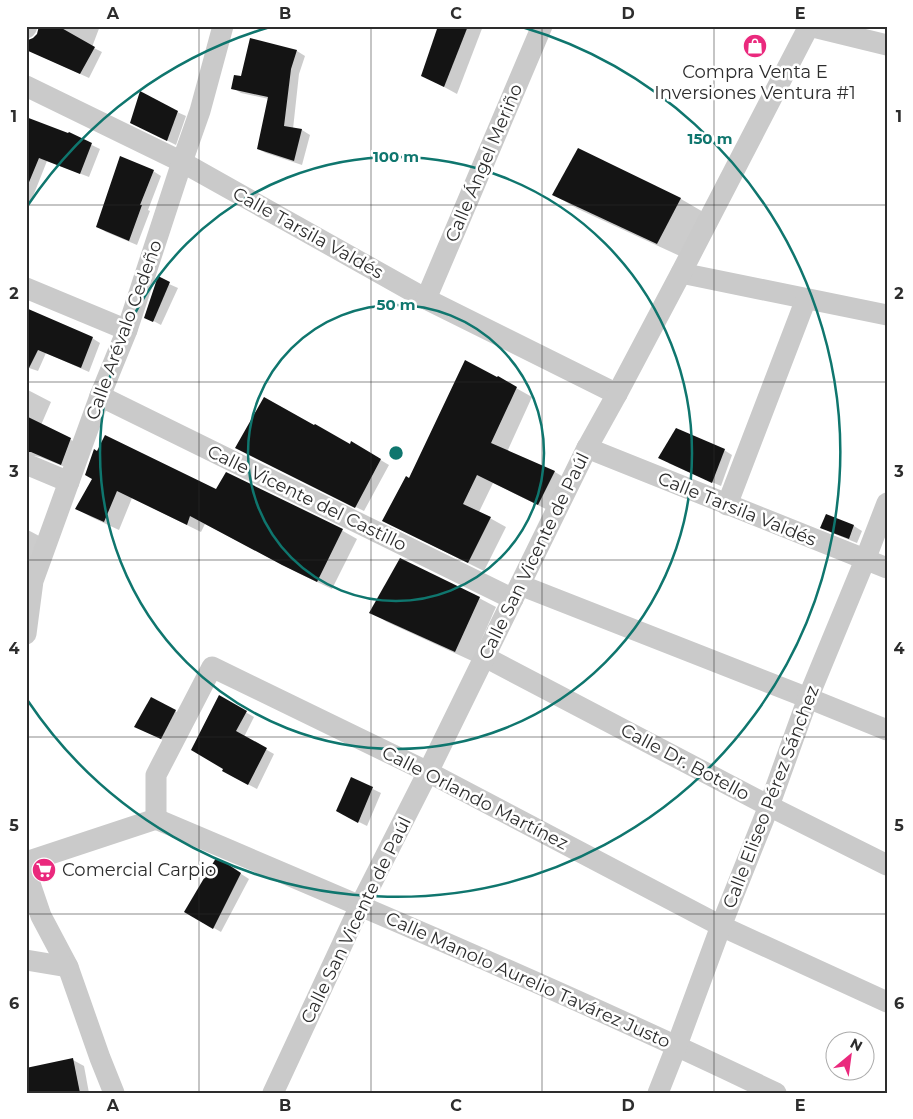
<svg xmlns="http://www.w3.org/2000/svg" width="913" height="1119" font-family="Montserrat,sans-serif">
  <style>
    .shadow { fill: #0003 }
    .building { fill: #141414 }
    .lines { fill: none; stroke-linecap: round; stroke-linejoin: round }
    .minor { stroke: #cacaca; stroke-width: 21 }
    .grid { fill: none; stroke: #2d2d2d; stroke-width: 1; stroke-opacity: 0.55 }
    .ring { fill: none; stroke: #0f766e; stroke-width: 2.5 }
    .labels { text-anchor: middle; stroke-width: 5; stroke-linejoin: round; paint-order: stroke }
    .poi-label { font-size: 18px; fill: #2d2d2d; stroke: #fff }
    .street-label { font-size: 18px; fill: #2d2d2d; stroke: #fff }
    .centre { fill: #0f766e; stroke: #fff; stroke-width: 2.5 }
    .ring-label { font-size: 15px; text-anchor: middle; font-weight: bold; fill: #0f766e; stroke: #fff; stroke-width: 5; stroke-linejoin: round; paint-order: stroke }
    .neatline { fill: none; stroke: #2d2d2d; stroke-width: 2 }
    .grid-label { font-size: 16px; text-anchor: middle; font-weight: bold; fill: #2d2d2d }
  </style>
  <rect width="100%" height="100%" fill="#fff"/>
  <!-- shadow -->
  <g class="shadow">
    <path d="M40,26H100L92,47L102,52L89,78L34,53V39L39,32Z"/>
    <path d="M440,26H483L457,94L435,82Z"/>
    <path d="M297,51L305,56L299,74L293,129L302,130L310,135L302,165L266,153L258,149L269,99L241,93L233,88L242,77Z"/>
    <path d="M177,112L186,116L176,145L140,127Z"/>
    <path d="M26,118L69,134L100,149L89,177L47,161L26,214Z"/>
    <path d="M578,150L681,199L705,213L682,257L578,209L554,195Z"/>
    <path d="M153,171L161,176L148,210L150,211L137,245L106,232L98,227Z"/>
    <path d="M169,284L178,288L161,325L146,317Z"/>
    <path d="M26,309L92,338L100,343L89,372L46,353L38,371L26,367Z"/>
    <path d="M498,378L532,397L507,452L555,472L570,481L554,513L493,483L479,512L506,527L484,571L399,529L410,479Z"/>
    <path d="M26,389L51,402L41,425L79,444L70,469L40,457L34,456L31,457L26,455Z"/>
    <path d="M315,427L350,446L352,443L389,465L364,511L245,453Z"/>
    <path d="M724,450L732,455L721,486L668,463Z"/>
    <path d="M226,474L343,531L357,539L332,589L298,573L205,524L201,532L132,498L119,530L91,517L77,509L93,479L217,491Z"/>
    <path d="M854,526L862,531L857,543L830,532L822,527Z"/>
    <path d="M26,529L43,538L32,563L26,560Z"/>
    <path d="M479,598L496,607L472,661L387,622L371,612Z"/>
    <path d="M219,697L254,717L244,737L274,754L257,789L232,776Z"/>
    <path d="M175,711L183,716L169,743L144,731Z"/>
    <path d="M352,779L381,793L367,826L345,815Z"/>
    <path d="M232,868L249,879L221,932L186,912Z"/>
    <path d="M73,1060L84,1066L89,1093H26Z"/>
  </g>
  <!-- building -->
  <g class="building">
    <path d="M39,26H58L95,47L80,74L26,50V44L28,40L33,38L37,34Z"/>
    <path d="M438,26H468L444,87L421,76Z"/>
    <path d="M250,38L297,50L291,69L284,126L302,129L294,161L257,149L268,97L231,89L234,75L241,76Z"/>
    <path d="M140,91L178,111L167,141L130,123Z"/>
    <path d="M26,117L68,133L69,132L92,143L80,174L39,158L27,187L26,186Z"/>
    <path d="M578,148L681,198L657,244L552,195Z"/>
    <path d="M120,156L154,170L140,205H142L129,241L96,227Z"/>
    <path d="M158,276L170,282L153,322L144,318Z"/>
    <path d="M26,308L93,337L81,368L38,350L26,374Z"/>
    <path d="M465,360L497,377L498,376L517,387L491,443L555,471L538,505L477,475L463,504L491,517L468,563L382,521L406,476L409,478Z"/>
    <path d="M264,397L314,425L315,424L350,444L351,441L381,459L355,508L235,448Z"/>
    <path d="M26,416L71,438L61,465L31,452H26Z"/>
    <path d="M676,428L725,449L712,483L658,458Z"/>
    <path d="M105,435L216,489L226,472L343,529L317,582L282,565L190,516L187,525L117,491L104,522L75,509L92,479L85,475L94,449L97,451Z"/>
    <path d="M826,514L854,525L849,539L820,528Z"/>
    <path d="M400,558L480,597L455,652L369,613Z"/>
    <path d="M219,695L247,711L236,731L267,748L248,785L222,771L223,769L191,750Z"/>
    <path d="M151,697L176,710L161,739L134,727Z"/>
    <path d="M351,777L373,787L358,823L336,811Z"/>
    <path d="M216,858L223,861L241,873L213,929L184,912Z"/>
    <path d="M73,1058L80,1093H26V1068Z"/>
  </g>
  <g class="lines">
    <!-- minor -->
    <g class="minor">
      <path d="M809,26L887,45"/>
      <path d="M26,28L27,26"/>
      <path d="M26,86L182,162L426,299L617,394"/>
      <path d="M681,273L887,315"/>
      <path d="M26,288L127,330"/>
      <path d="M426,299L542,26"/>
      <path d="M100,396L513,599"/>
      <path d="M587,448L887,568"/>
      <path d="M26,464L69,482"/>
      <path d="M727,505L806,299"/>
      <path d="M520,585L808,698L887,730"/>
      <path d="M26,634L33,581L100,396L127,330L182,162L200,111L223,26"/>
      <path d="M485,657L769,806L887,865"/>
      <path d="M156,819V775L212,667L428,772L721,926L887,1002"/>
      <path d="M26,862L156,819C364,907 572,995 776,1093"/>
      <path d="M26,872L41,916L68,967L100,1058L114,1093"/>
      <path d="M26,960L68,967"/>
      <path d="M273,1093L360,906L428,772L587,448L617,394L681,273L809,26"/>
      <path d="M658,1093L677,1045L721,926L769,806L808,698L865,560L887,503"/>
    </g>
  </g>
  <!-- grid -->
  <path class="grid" d="M199,26V1093M371,26V1093M542,26V1093M714,26V1093M26,205H887M26,382H887M26,560H887M26,737H887M26,914H887"/>
  <!-- distance rings -->
  <g class="ring">
    <circle cx="396" cy="453" r="148"/>
    <circle cx="396" cy="453" r="296"/>
    <path d="M28 205A444 444 0 0 1 270 27M522 27A444 444 0 1 1 28 701"/>
  </g>
  <!-- icons -->
  <defs>
    <g id="shop-disc" transform="scale(1.25)"><circle r="9.5" fill="#ea297d" stroke="#fff"/><path d="M-5-2.5h2.3a2.7 3.5 0 0 1 5.4 0H5L5.5 6h-11ZM-1.5-2.5h3a1.5 2.3 0 0 0-3 0Z" fill="#fff"/></g>
    <g id="supermarket-disc" transform="scale(1.25)"><circle r="9.5" fill="#ea297d" stroke="#fff"/><path d="M-6-5.5h2.5l.6 2H6L4.5 2H-2.5L-4.4-4H-6ZM-1.5 3.2a1.3 1.3 0 1 0 .1 0ZM3 3.2a1.3 1.3 0 1 0 .1 0Z" fill="#fff"/></g>
  </defs>
  <g fill-rule="evenodd">
    <use href="#shop-disc" x="755" y="46"/>
    <use href="#supermarket-disc" x="44" y="870"/>
  </g>
  <g class="labels">
    <!-- poi labels -->
    <g class="poi-label">
      <text x="755" y="78">Compra Venta E<tspan x="755" dy="21">Inversiones Ventura #1</tspan></text>
      <text x="62" y="876" text-anchor="start">Comercial Carpio</text>
    </g>
    <!-- street labels -->
    <g class="street-label">
      <text transform="translate(484 163) rotate(-67)" y="6">Calle Ángel Meriño</text>
      <text transform="translate(308 233) rotate(29)" y="6">Calle Tarsila Valdés</text>
      <text transform="translate(124 330) rotate(-70)" y="6">Calle Arévalo Cedeño</text>
      <text transform="translate(307 498) rotate(26)" y="6">Calle Vicente del Castillo</text>
      <text transform="translate(737 509) rotate(22)" y="6">Calle Tarsila Valdés</text>
      <text transform="translate(534 556) rotate(-64)" y="6">Calle San Vicente de Paúl</text>
      <text transform="translate(685 762) rotate(28)" y="6">Calle Dr. Botello</text>
      <text transform="translate(771 797) rotate(-69)" y="6">Calle Eliseo Pérez Sánchez</text>
      <text transform="translate(475 798) rotate(27)" y="6">Calle Orlando Martínez</text>
      <text transform="translate(356 920) rotate(-64)" y="6">Calle San Vicente de Paúl</text>
      <text transform="translate(528 980) rotate(24)" y="6">Calle Manolo Aurelio Tavárez Justo</text>
    </g>
  </g>
  <circle cx="396" cy="453" r="8" class="centre"/>
  <g class="ring-label">
    <text x="710" y="144">150 m</text>
    <text x="396" y="162">100 m</text>
    <text x="396" y="310">50 m</text>
  </g>
  <!-- border -->
  <rect width="913" height="1119" fill="none" stroke="#ffffff" stroke-width="55"/>
  <!-- north arrow -->
  <g transform="translate(850 1056) rotate(29)"><circle r="24" fill="#ffffff" stroke="#ababab"/>
  <path d="M0-4L9 19L0 12L-9 19Z" fill="#ea297d"/>
  <text y="-8" font-size="14" font-weight="bold" text-anchor="middle" fill="#2d2d2d">N</text>
  </g>
  <rect x="28" y="28" width="858" height="1064" class="neatline"/>
  <g class="grid-label">
    <text x="113" y="19">A</text>
    <text x="285" y="19">B</text>
    <text x="456" y="19">C</text>
    <text x="628" y="19">D</text>
    <text x="800" y="19">E</text>
    <text x="14" y="122">1</text>
    <text x="899" y="122">1</text>
    <text x="14" y="299">2</text>
    <text x="899" y="299">2</text>
    <text x="14" y="477">3</text>
    <text x="899" y="477">3</text>
    <text x="14" y="654">4</text>
    <text x="899" y="654">4</text>
    <text x="14" y="831">5</text>
    <text x="899" y="831">5</text>
    <text x="14" y="1009">6</text>
    <text x="899" y="1009">6</text>
    <text x="113" y="1111">A</text>
    <text x="285" y="1111">B</text>
    <text x="456" y="1111">C</text>
    <text x="628" y="1111">D</text>
    <text x="800" y="1111">E</text>
  </g>
</svg>
